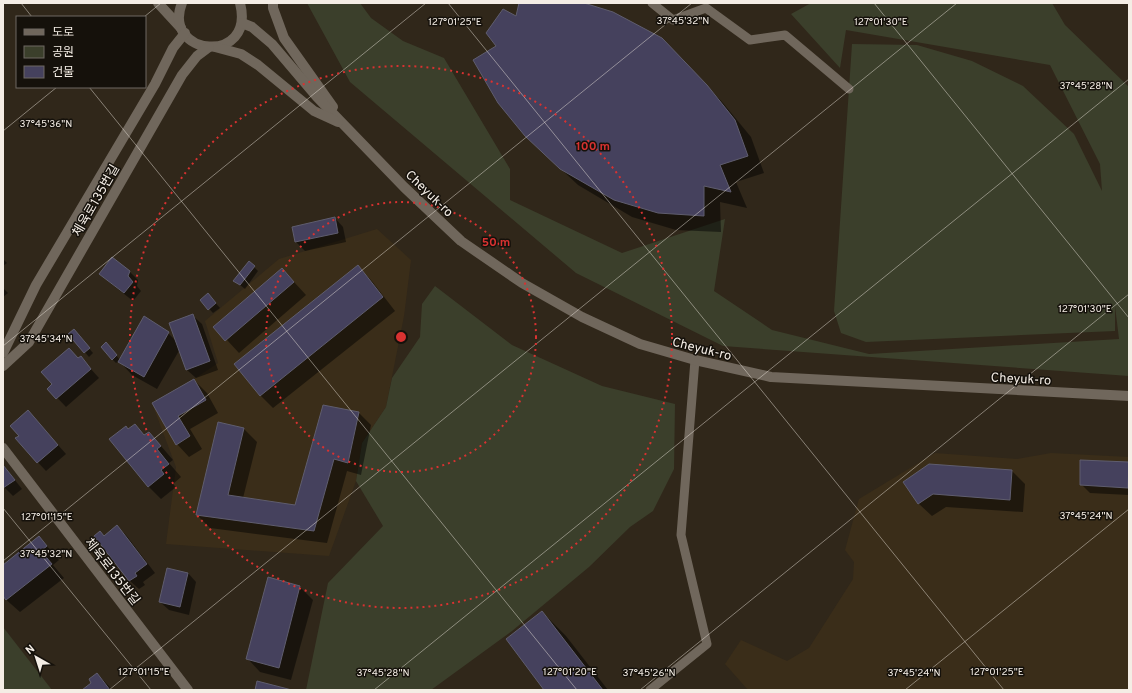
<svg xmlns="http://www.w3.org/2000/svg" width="1132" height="693" font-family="Overpass,'Noto Sans KR',sans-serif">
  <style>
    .built { fill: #3a2d19 }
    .green { fill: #3b3f2b }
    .shadow { fill: #0007 }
    .building { fill: #45415d; stroke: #5f5d6e }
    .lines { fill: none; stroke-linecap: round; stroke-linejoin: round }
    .lane { stroke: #70675c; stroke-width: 9 }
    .street { stroke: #70675c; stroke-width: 10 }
    .ticks { fill: none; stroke: #f4ede5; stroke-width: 1; stroke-opacity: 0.45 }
    .ring { fill: none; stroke: #d83231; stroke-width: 2; stroke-dasharray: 2 4 }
    .labels { text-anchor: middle; stroke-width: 3; stroke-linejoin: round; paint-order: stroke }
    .street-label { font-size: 13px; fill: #f4ede5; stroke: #15110b }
    .ticks-label { font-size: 10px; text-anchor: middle; fill: #f4ede5; stroke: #15110b; stroke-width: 3; stroke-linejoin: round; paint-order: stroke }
    .centre { fill: #d83231; stroke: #15110b; stroke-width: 2 }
    .ring-label { font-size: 12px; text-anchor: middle; font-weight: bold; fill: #d83231; stroke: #15110b; stroke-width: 3; stroke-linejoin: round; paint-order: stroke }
  </style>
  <rect width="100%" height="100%" fill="#30271a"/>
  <!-- built -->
  <g class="built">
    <path d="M377,229L411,260L404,316L386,407L362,443L356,481L329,556L166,544L176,467L152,403L194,379L218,363L205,321L279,259Z"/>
    <path d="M935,453L1017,459L1051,453L1129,457V690H748L725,664L741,640L787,661L809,648L853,579L854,562L845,550L859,499Z"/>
  </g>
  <!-- green -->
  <g class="green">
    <path d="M307,3H360L371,18L403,41L444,58L510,169V200L622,253L725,219L714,291L772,330L869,354L1119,339L1115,306V331L866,342L841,333L834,311L852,44L917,45L972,61L1023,86L1074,134L1102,191L1100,164L1050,65L846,30L840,68L791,14L811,3H1052L1065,25L1129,87V376L723,346L576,273L350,82Z"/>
    <path d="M435,286L512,345L602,386L675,404L674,469L653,511L630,527L589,567L512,631L431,690H306L328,583L383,526L356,481L362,443L386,407L392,378L420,337L422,304Z"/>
    <path d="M3,627L52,690H3Z"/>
  </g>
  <!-- shadow -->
  <g class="shadow">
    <path d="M520,3H581L679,56L723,103L751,137L764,173L736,182L747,208L720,202L721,232L676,230L632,217L578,185L544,153L498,46L517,17Z"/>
    <path d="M335,218L343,227L346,242L305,251L296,242L293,228Z"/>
    <path d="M3,259L7,263L3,266Z"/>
    <path d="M254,267L258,271L245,289L234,280Z"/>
    <path d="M358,267L371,280L395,311L273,408L260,395Z"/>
    <path d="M282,269L306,295L239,353L215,327Z"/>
    <path d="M129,271L138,280L137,286L141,291L133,301L109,282L100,274Z"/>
    <path d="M3,288L8,293L3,297Z"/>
    <path d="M212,299L220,308L213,313L201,300Z"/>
    <path d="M193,316L202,324L218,370L196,378L187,370L180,349L157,389L132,375L119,361L116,363L112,359L110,348L120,360L168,333L177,342Z"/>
    <path d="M70,335H78L93,353L89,357Z"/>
    <path d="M81,358L99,378L66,407L49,389Z"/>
    <path d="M194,380L207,393L218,413L190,429L202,449L189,457L177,444L153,404Z"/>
    <path d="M358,412L371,425L361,475L347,471L327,543L210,528L197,515L219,424L244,429L257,442L243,498L296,506Z"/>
    <path d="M36,420L66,454L46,471L16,439Z"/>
    <path d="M135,425L145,436L149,433L161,446L173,460L169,463L181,477L173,484L176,487L161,499L148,486L129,430Z"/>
    <path d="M1081,461L1129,463V495L1090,493L1081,484Z"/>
    <path d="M3,465L22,489L13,496L3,486Z"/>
    <path d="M1012,471L1025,484L1023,512L946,507L932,516L919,504L904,482Z"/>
    <path d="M117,527L126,535L155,573L143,582L145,585L139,589L130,581L95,536L104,537Z"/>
    <path d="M39,537L59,560L53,565L64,578L20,612L3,597V566Z"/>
    <path d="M188,573L196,582L189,615L169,610L160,602Z"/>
    <path d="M300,587L313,600L291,680L260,672L248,659Z"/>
    <path d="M542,612L566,636L608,690H545Z"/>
    <path d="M97,674L110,687L112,690H84L93,683Z"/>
  </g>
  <!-- building -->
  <g class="building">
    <path d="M519,3H584L613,12L662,38L707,85L735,120L748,156L720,165L731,192L704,186V216L658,213L614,200L560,169L525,136L498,103L473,60L496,46L486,33L503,9L516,16Z"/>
    <path d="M335,217L338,233L295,242L292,227Z"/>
    <path d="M112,257L130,271L128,276L133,282L124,293L99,274Z"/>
    <path d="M249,261L255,266L240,285L233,281Z"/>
    <path d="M358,265L383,297L260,396L234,364Z"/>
    <path d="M282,268L294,282L225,341L213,327Z"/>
    <path d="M208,293L216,303L208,310L200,300Z"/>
    <path d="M193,314L210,361L186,370L169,323Z"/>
    <path d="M144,316L169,332L144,377L118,362Z"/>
    <path d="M74,329L90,348L84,353L68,334Z"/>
    <path d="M106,342L117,355L112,360L101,347Z"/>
    <path d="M69,348L78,358L81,356L91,369L56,399L47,389L52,384L41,372Z"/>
    <path d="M194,379L206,400L178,416L190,436L176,445L152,403Z"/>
    <path d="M323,405L359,412L348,463L334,459L314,531L196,515L218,422L244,428L228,495L295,505Z"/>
    <path d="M28,410L58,445L37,463L15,438L19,436L10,426Z"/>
    <path d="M135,424L144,435L149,432L161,446L157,449L169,464L161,470L164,474L148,487L109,439L126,426L128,429Z"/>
    <path d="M1080,460L1129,462L1128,488L1080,485Z"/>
    <path d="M929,464L1012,470L1010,500L933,494L918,504L903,482Z"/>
    <path d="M3,465L15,480L3,488Z"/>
    <path d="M117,525L147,564L135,573L137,576L129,581L94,536L100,531L104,536Z"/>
    <path d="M39,536L47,546L41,551L52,564L6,600L3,596V565Z"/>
    <path d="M167,568L188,573L180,607L159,602Z"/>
    <path d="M268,577L300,586L279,668L246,659Z"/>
    <path d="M542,611L603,690H544L506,639Z"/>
    <path d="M97,673L110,690H82L91,683L89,679Z"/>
    <path d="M257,681L292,690H255Z"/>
  </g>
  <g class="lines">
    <!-- lane -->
    <g class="lane">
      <path d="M652,3L673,20L706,8L750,40L785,35L849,89"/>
      <path d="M650,690L707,644L681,535L695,360"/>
    </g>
    <!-- street -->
    <g class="street">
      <path d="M158,3L181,28"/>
      <path d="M182,3C161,56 256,66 240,3"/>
      <path d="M273,3V8L284,38L333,107"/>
      <path d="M242,23L252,27L272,44L317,97L404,187L461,241L522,283L582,317L640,344L695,360L771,377L1129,396"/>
      <path d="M215,47L241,54L258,65L314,111L338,122"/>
      <path d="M3,353L36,285L155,84L173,48L185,33"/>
      <path d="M3,366L29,342L182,75L197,56L209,47"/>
      <path d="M3,448L188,690"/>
    </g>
  </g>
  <!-- ticks -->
  <path class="ticks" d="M21,3L32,17M448,3L1004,690M874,3L1129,318M144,17L161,3M89,87L577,690M3,131L57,87M3,346L426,3M3,508L151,690M3,561L692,3M109,690L957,3M374,690L1129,79M640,690L1129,294M905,690L1129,509"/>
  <!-- distance rings -->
  <g class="ring">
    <circle cx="401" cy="337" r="135"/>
    <circle cx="401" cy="337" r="271"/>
  </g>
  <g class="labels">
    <!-- street labels -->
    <g class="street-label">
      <text transform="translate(430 193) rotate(44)" y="5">Cheyuk-ro</text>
      <text transform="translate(95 200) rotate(-60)" y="5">체육로135번길</text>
      <text transform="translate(702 348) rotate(14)" y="5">Cheyuk-ro</text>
      <text transform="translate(1021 378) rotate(3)" y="5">Cheyuk-ro</text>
      <text transform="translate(113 571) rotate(52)" y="5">체육로135번길</text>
    </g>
  </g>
  <g class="ticks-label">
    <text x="683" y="24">37°45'32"N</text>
    <text x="881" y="25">127°01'30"E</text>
    <text x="455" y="25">127°01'25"E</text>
    <text x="1086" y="89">37°45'28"N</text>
    <text x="46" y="127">37°45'36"N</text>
    <text x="1085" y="312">127°01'30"E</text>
    <text x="46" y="342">37°45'34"N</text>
    <text x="1086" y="519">37°45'24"N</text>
    <text x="47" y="520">127°01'15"E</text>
    <text x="46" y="557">37°45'32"N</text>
    <text x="144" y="675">127°01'15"E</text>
    <text x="570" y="675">127°01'20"E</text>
    <text x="997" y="675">127°01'25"E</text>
    <text x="383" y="676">37°45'28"N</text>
    <text x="649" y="676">37°45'26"N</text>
    <text x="914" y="676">37°45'24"N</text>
  </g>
  <circle cx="401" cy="337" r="6" class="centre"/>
  <g class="ring-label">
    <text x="593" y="150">100 m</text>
    <text x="496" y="246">50 m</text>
  </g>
  <!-- border -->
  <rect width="1132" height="693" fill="none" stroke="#f4ede5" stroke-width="8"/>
  <!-- legend -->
  <rect x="16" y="16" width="130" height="72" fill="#15110b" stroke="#6e6962"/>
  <rect x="24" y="29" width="20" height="6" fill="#70675c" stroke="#6e6962"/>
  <text x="52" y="36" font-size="12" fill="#f4ede5">도로</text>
  <rect x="24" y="46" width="20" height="12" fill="#3b3f2b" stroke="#6e6962"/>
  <text x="52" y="56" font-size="12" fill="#f4ede5">공원</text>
  <rect x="24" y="66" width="20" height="12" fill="#45415d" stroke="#6e6962"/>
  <text x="52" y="76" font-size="12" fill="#f4ede5">건물</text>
  <!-- north arrow -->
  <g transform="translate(36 657) rotate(321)" stroke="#15110b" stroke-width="3" paint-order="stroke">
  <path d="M0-3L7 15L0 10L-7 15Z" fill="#f4ede5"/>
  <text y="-6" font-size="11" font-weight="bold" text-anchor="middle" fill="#f4ede5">N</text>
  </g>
</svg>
